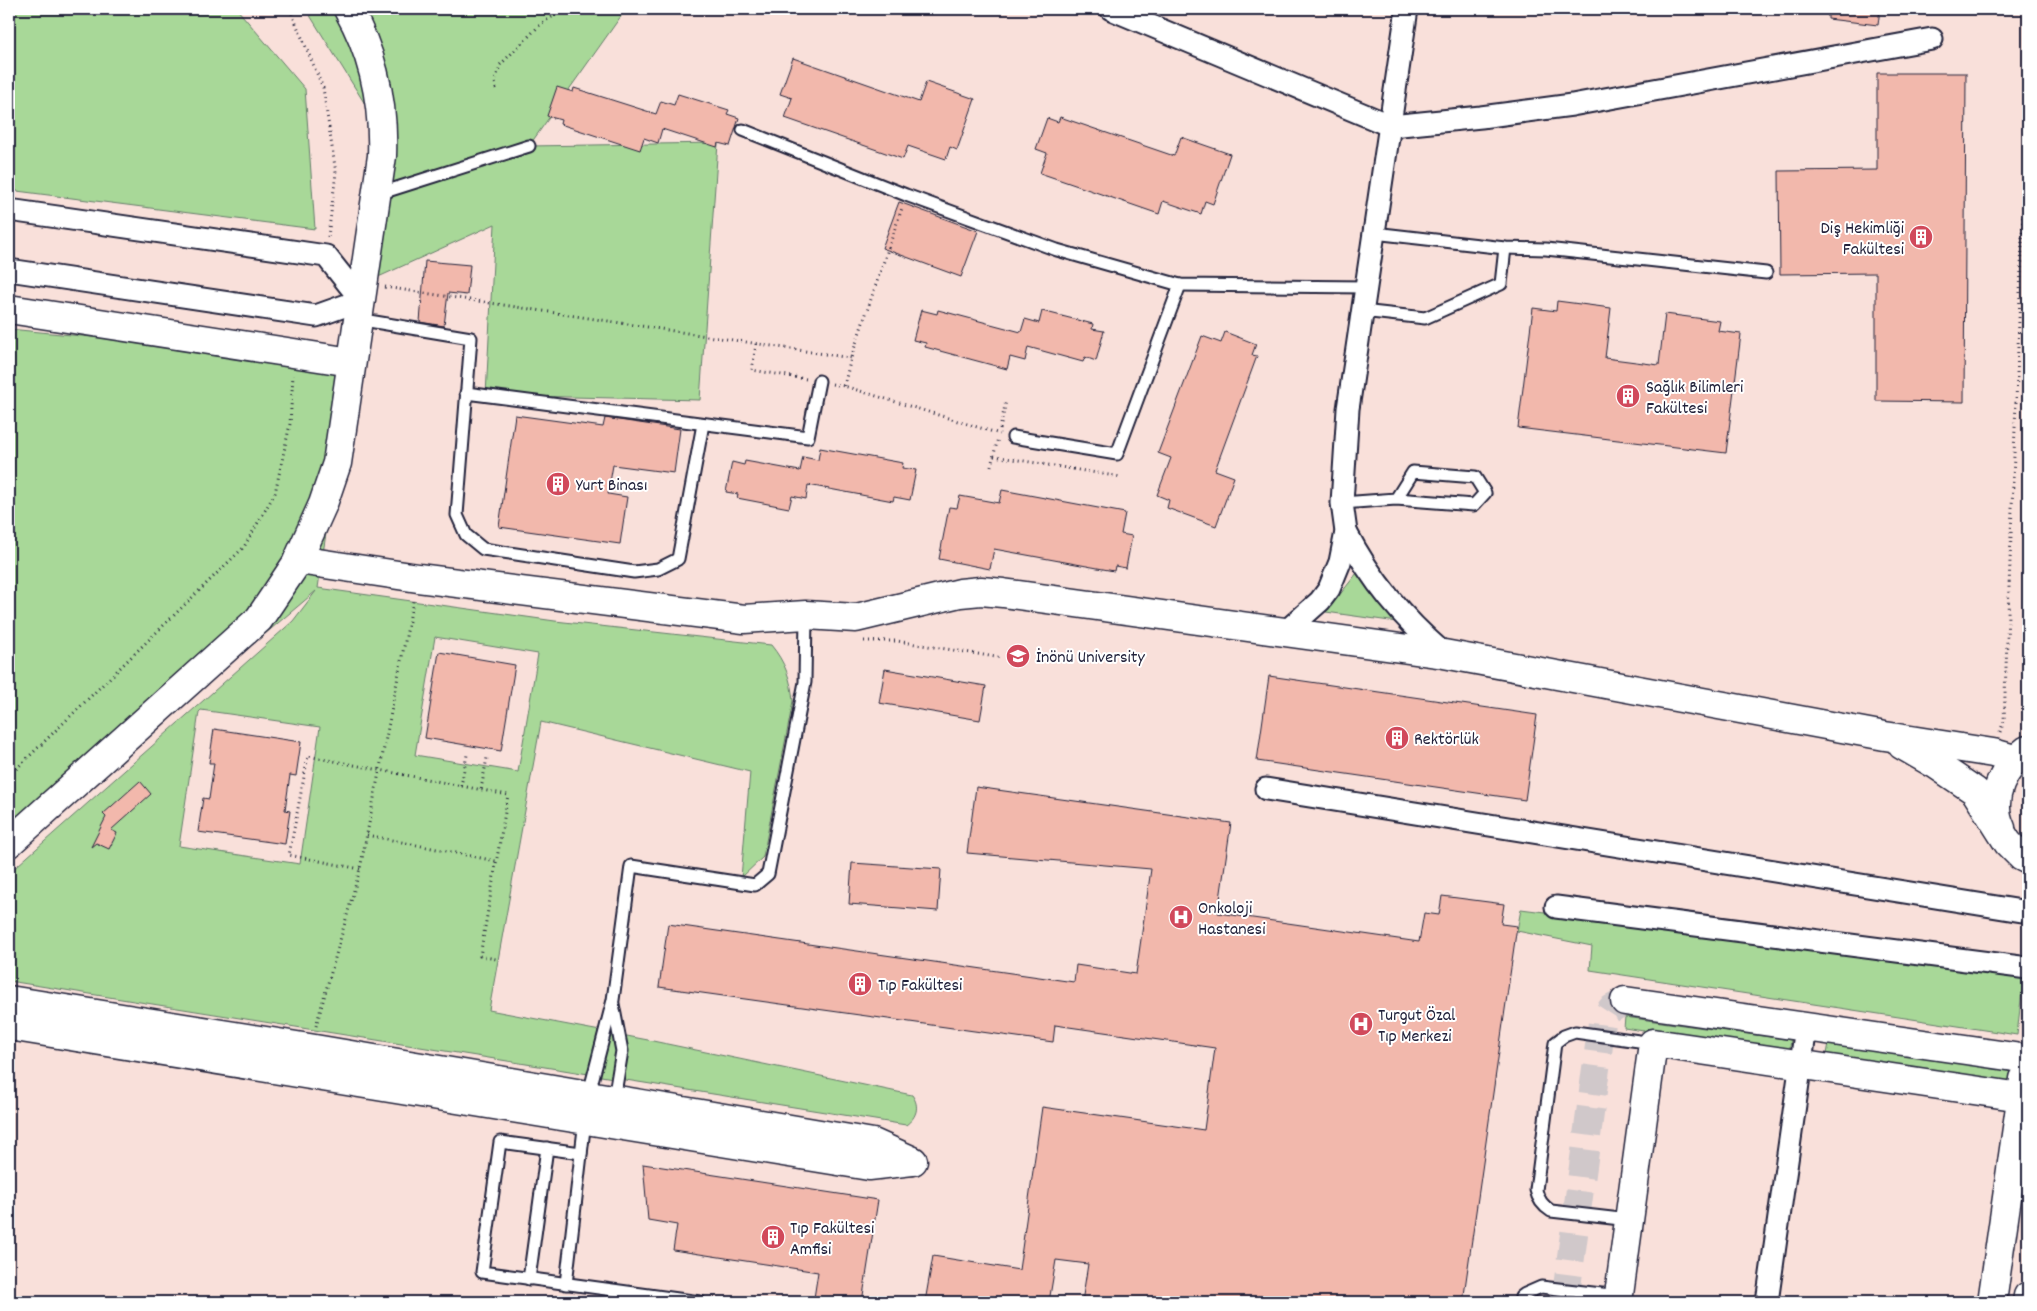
<svg xmlns="http://www.w3.org/2000/svg" width="2037" height="1311" font-family="Dekko,sans-serif">
  <style>
    .built { fill: #f9e0da }
    .green { fill: #a8d898; stroke: #657d6a; fill-rule: evenodd }
    .building { fill: #f2b8ac; stroke: #22223b }
    .lines { fill: none; stroke-linecap: round; stroke-linejoin: round }
    .secondary-tunnel { stroke: #d0c8ca; stroke-width: 28; stroke-dasharray: 28 14; stroke-linecap: butt }
    .lane-casing { stroke: #22223b; stroke-width: 15 }
    .street-casing { stroke: #22223b; stroke-width: 25 }
    .secondary-casing { stroke: #22223b; stroke-width: 31 }
    .path { stroke: #22223b; stroke-width: 3; stroke-dasharray: 1 4; stroke-linecap: butt }
    .lane { stroke: #fff; stroke-width: 11 }
    .street { stroke: #fff; stroke-width: 21 }
    .secondary { stroke: #fff; stroke-width: 28 }
    .labels { text-anchor: middle; stroke-width: 4; stroke-linejoin: round; paint-order: stroke }
    .poi-label { font-size: 18px; fill: #22223b; stroke: #fff; text-anchor: start }
  </style>
  <rect width="100%" height="100%" fill="#fcf1ee"/>
  <filter id="ink" filterUnits="userSpaceOnUse"><feTurbulence type="fractalNoise" baseFrequency=".02" numOctaves="2"/><feDisplacementMap in="SourceGraphic" scale="10" xChannelSelector="R" yChannelSelector="G"/><feConvolveMatrix kernelMatrix="1 2 1 2 8 2 1 2 1" color-interpolation-filters="sRGB"/></filter>
  <g filter="url(#ink)">
    <!-- built -->
    <rect class="built" x="9" y="9" width="2019" height="1293"/>
    <!-- green -->
    <g class="green">
      <path d="M9,9H237L305,89L315,229L9,190Z"/>
      <path d="M306,9H626L529,146L718,143L700,400L486,395L495,224L363,284L383,133Z"/>
      <path d="M9,329L351,362L318,588L555,621L771,645C785,662 791,679 793,701L763,857L741,878L750,772L541,722L489,1010L648,1040L912,1095C920,1106 917,1117 906,1125L9,981V873L293,621L316,591L9,850ZM435,637L538,654L518,772L415,755ZM201,710L320,727L300,864L179,846L199,712Z"/>
      <path d="M1357,573L1397,622L1326,612Z"/>
      <path d="M1521,909L2024,973L2017,1035L1590,970L1592,946L1517,931Z"/>
      <path d="M1625,1017L1791,1040L1789,1053L1624,1028Z"/>
      <path d="M1830,1038L2022,1068L2020,1085L1827,1054Z"/>
    </g>
    <!-- building -->
    <g class="building">
      <path d="M1828,9H1880L1878,25L1828,19Z"/>
      <path d="M793,58L919,102L926,82L975,99L957,150L950,147L946,159L908,146L903,159L785,118L792,98L780,94Z"/>
      <path d="M1877,73H1966L1964,402L1876,401V273L1780,274L1779,171L1877,170Z"/>
      <path d="M557,87L573,92L574,88L656,114L661,101L674,105L678,94L729,110L727,114L739,118L730,146L718,143L717,147L662,129L658,143L644,138L640,150L560,124L561,120L547,116Z"/>
      <path d="M1060,117L1174,156L1181,137L1230,154L1213,204L1205,201L1201,214L1163,201L1159,214L1040,173L1047,153L1036,149L1047,118L1058,122Z"/>
      <path d="M899,202L978,231L961,277L882,248Z"/>
      <path d="M425,261L470,265L467,295L448,293L444,326L420,322Z"/>
      <path d="M1557,301L1611,308L1605,358L1659,365L1665,314L1720,321L1718,331L1741,334L1726,453L1518,428L1533,308L1556,311Z"/>
      <path d="M921,310L937,314L938,310L1021,332L1025,319L1039,323L1042,311L1093,324L1092,329L1104,331L1096,361L1085,357L1083,362L1028,347L1025,361L1010,357L1007,369L925,347L926,343L913,340Z"/>
      <path d="M1225,332L1256,344L1252,355L1257,356L1215,470L1234,477L1216,526L1167,508L1169,500L1157,495L1171,458L1158,453L1202,336L1221,343Z"/>
      <path d="M515,415L603,427L605,418L680,429L674,473L613,465L608,494L627,497L620,544L499,527Z"/>
      <path d="M820,448L903,463L902,468L916,470L910,500L894,497L893,501L808,485L806,499L792,496L789,508L737,498L738,494L726,492L732,462L744,465L745,461L800,471L803,457L818,460Z"/>
      <path d="M1002,490L1125,513L1121,534L1132,536L1126,568L1115,566L1114,571L994,549L990,569L939,559L949,507L957,508L960,496L999,503Z"/>
      <path d="M439,652L515,665L501,751L425,738Z"/>
      <path d="M885,669L986,686L980,720L879,703Z"/>
      <path d="M1269,676L1537,715L1525,800L1257,761Z"/>
      <path d="M214,729L301,742L296,776L290,775L285,810L290,811L285,844L198,832L203,798L209,799L214,763H209Z"/>
      <path d="M140,781L151,794L111,830L117,833L109,849L96,843L91,847L106,817L103,814Z"/>
      <path d="M976,787L1231,823L1218,913L1419,942L1424,913L1439,915L1442,896L1504,904L1501,924L1517,926L1463,1302H1082L1088,1264L1056,1260L1049,1302H925L933,1256L1019,1270L1042,1107L1204,1130L1215,1048L1055,1025L1053,1042L659,987L668,924L1074,982L1076,965L1136,974L1151,869L967,853Z"/>
      <path d="M852,863L941,869L938,911L849,904Z"/>
      <path d="M643,1164L878,1200L862,1302H838L814,1298L818,1272L673,1250L677,1225L648,1220Z"/>
    </g>
    <g class="lines">
      <!-- secondary-tunnel -->
      <path class="secondary-tunnel" d="M1565,1302L1602,1023L1611,1009L1625,1001"/>
      <!-- lane casing -->
      <g class="lane-casing">
        <g id="lane">
          <path d="M743,130L906,195L1057,250L1180,285L1366,287"/>
          <path d="M378,194L529,146"/>
          <path d="M1374,233L1505,248L1546,249L1766,273"/>
          <path d="M1362,311L1425,318L1501,284L1505,248"/>
          <path d="M357,319L471,338L457,515L466,535L483,549L634,572L658,569L678,559L703,424"/>
          <path d="M466,393L808,437L819,381"/>
          <path d="M1013,437L1117,454L1180,285"/>
          <path d="M1342,503L1396,499L1474,505L1485,493L1475,477L1413,472L1396,499"/>
          <path d="M613,1004L622,1051L614,1099"/>
          <path d="M588,1097L613,1000L631,866L755,885L768,874L805,682L806,615"/>
          <path d="M581,1153L500,1142L482,1272L700,1302"/>
          <path d="M1629,1220L1551,1211C1543,1206 1538,1200 1536,1190L1555,1043L1564,1036L1575,1032L1653,1043"/>
          <path d="M529,1279L547,1148"/>
          <path d="M566,1284L585,1120"/>
          <path d="M1521,1302V1297L1525,1294L1541,1287L1619,1296"/>
        </g>
      </g>
      <!-- street casing -->
      <g class="street-casing">
        <g id="street">
          <path d="M1111,9L1391,126L1481,117L1572,105L1932,39"/>
          <path d="M9,210L326,256L361,300L316,316L9,270"/>
          <path d="M1346,532C1372,582 1402,617 1444,654"/>
          <path d="M1284,633L1320,601L1329,589L1340,562L1346,532L1342,503L1348,409L1407,9"/>
          <path d="M1266,789L2028,912"/>
          <path d="M1556,907L2028,968"/>
          <path d="M1767,1302L1806,1027"/>
        </g>
      </g>
      <!-- secondary casing -->
      <g class="secondary-casing">
        <g id="secondary">
          <path d="M9,309L351,362"/>
          <path d="M298,560L418,578L744,619L806,615L856,618L960,593L981,591L1003,593L1444,654L1885,736L1993,753L2014,759"/>
          <path d="M1902,745L1935,764L1975,791L2008,843L2022,857L2028,860"/>
          <path d="M2001,828C1987,798 2004,767 2027,750"/>
          <path d="M9,843L259,619L296,564L323,504L337,463L382,156C384,103 374,55 348,9"/>
          <path d="M9,1000L309,1048L873,1143L913,1161"/>
          <path d="M1625,1001L2028,1059"/>
          <path d="M9,1026L869,1166L912,1161"/>
          <path d="M1618,1302L1653,1043L2028,1098"/>
          <path d="M1992,1302L2024,1079"/>
          <path d="M2027,1302L2028,1296"/>
        </g>
      </g>
      <!-- path -->
      <g class="path">
        <path d="M290,9L323,88L336,173L328,237"/>
        <path d="M496,89L495,81L500,65L542,23L565,9"/>
        <path d="M385,287L851,358"/>
        <path d="M756,344L752,370L806,379"/>
        <path d="M832,384L844,386L1000,434"/>
        <path d="M844,386L851,358L902,208"/>
        <path d="M1000,429L1006,401"/>
        <path d="M994,456L1121,477"/>
        <path d="M991,466L998,438"/>
        <path d="M864,641H897L1002,658"/>
        <path d="M2000,732L2004,721L2028,81"/>
        <path d="M9,776L244,547L275,493L290,424L293,375"/>
        <path d="M461,786L467,755"/>
        <path d="M481,789L487,758"/>
        <path d="M367,835L496,861"/>
        <path d="M360,869L289,855L308,756L508,795L480,956L496,959"/>
        <path d="M316,1026L360,869L413,601"/>
      </g>
      <!-- lane -->
      <use href="#lane" class="lane"/>
      <!-- street -->
      <use href="#street" class="street"/>
      <!-- secondary -->
      <use href="#secondary" class="secondary"/>
    </g>
  </g>
  <!-- icons -->
  <defs>
    <g id="building-disc" transform="scale(1.25)"><circle r="9.5" fill="#d1495b" stroke="#fff"/><path d="M-4-6H4V6H1V3H-1V6H-4ZM-2.5-4.3h1.7v1.8h-1.7ZM.8-4.3h1.7v1.8H.8ZM-2.5-1h1.7V.8h-1.7ZM.8-1h1.7V.8H.8Z" fill="#fff"/></g>
    <g id="university-disc" transform="scale(1.25)"><circle r="9.5" fill="#d1495b" stroke="#fff"/><path d="M0-5L7-2L0 1L-7-2ZM-4 1L0 2.5L4 1V4Q0 6-4 4Z" fill="#fff"/></g>
    <g id="hospital-disc" transform="scale(1.25)"><circle r="9.5" fill="#d1495b" stroke="#fff"/><path d="M-5-5h3v3.5h4V-5h3V5h-3V1.5h-4V5h-3Z" fill="#fff"/></g>
  </defs>
  <g fill-rule="evenodd">
    <use href="#building-disc" x="1921" y="237"/>
    <use href="#building-disc" x="1628" y="396"/>
    <use href="#building-disc" x="558" y="484"/>
    <use href="#university-disc" x="1018" y="656"/>
    <use href="#building-disc" x="1397" y="738"/>
    <use href="#hospital-disc" x="1181" y="917"/>
    <use href="#building-disc" x="860" y="984"/>
    <use href="#hospital-disc" x="1361" y="1024"/>
    <use href="#building-disc" x="773" y="1237"/>
  </g>
  <g class="labels">
    <!-- poi labels -->
    <g class="poi-label">
      <text x="1904" y="233" text-anchor="end">Diş Hekimliği<tspan x="1904" dy="21">Fakültesi</tspan></text>
      <text x="1646" y="392">Sağlık Bilimleri<tspan x="1646" dy="21">Fakültesi</tspan></text>
      <text x="576" y="490">Yurt Binası</text>
      <text x="1036" y="662">İnönü University</text>
      <text x="1414" y="744">Rektörlük</text>
      <text x="1198" y="913">Onkoloji<tspan x="1198" dy="21">Hastanesi</tspan></text>
      <text x="878" y="990">Tıp Fakültesi</text>
      <text x="1378" y="1020">Turgut Özal<tspan x="1378" dy="21">Tıp Merkezi</tspan></text>
      <text x="790" y="1233">Tıp Fakültesi<tspan x="790" dy="21">Amfisi</tspan></text>
    </g>
  </g>
  <!-- margin -->
  <rect width="2037" height="1311" fill="none" stroke="#fff" stroke-width="30"/>
  <rect x="15" y="15" width="2007" height="1281" fill="none" stroke="#22223b" stroke-width="2" filter="url(#ink)"/>
</svg>
